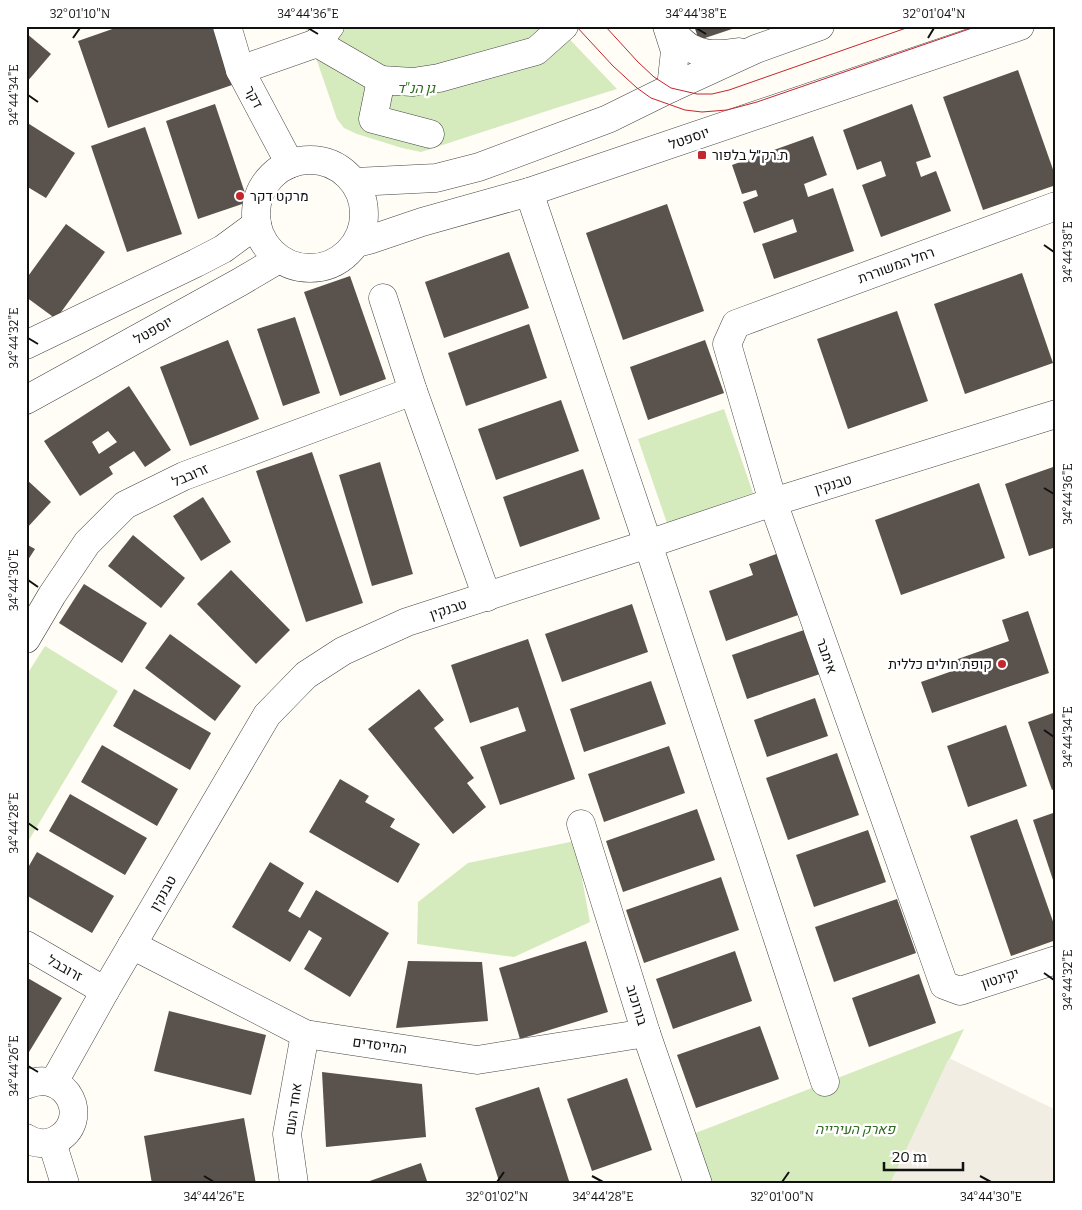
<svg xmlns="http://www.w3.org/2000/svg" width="1082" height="1210" font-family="Bitter,Heebo,serif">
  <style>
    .green { fill: #d5ebbd }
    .plaza { fill: #f1ede2 }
    .building { fill: #5a524d; fill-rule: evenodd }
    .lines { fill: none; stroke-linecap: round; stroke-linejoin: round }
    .minor-casing { stroke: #444; stroke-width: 29 }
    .minor { stroke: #fff; stroke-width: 28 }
    .tram { stroke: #c4262e; stroke-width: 1 }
    .ticks { fill: none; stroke: #111; stroke-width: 2 }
    .poi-dot { fill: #c4262e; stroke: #fff; stroke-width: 2 }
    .labels { text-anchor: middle; stroke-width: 5; stroke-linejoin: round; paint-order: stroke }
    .park-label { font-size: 14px; font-style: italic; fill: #2f6b1f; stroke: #fff }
    .street-label { font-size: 14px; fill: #111; stroke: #fff }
    .poi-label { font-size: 14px; fill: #111; stroke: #fff; text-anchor: start }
    .neatline { fill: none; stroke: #111; stroke-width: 2 }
    .ticks-label { font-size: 12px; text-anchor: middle; fill: #111 }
  </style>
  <rect width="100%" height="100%" fill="#fffdf5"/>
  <!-- green -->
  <g class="green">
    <path d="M305,26H557L617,89L559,107L421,152L402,148L357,134L344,128L337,119Z"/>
    <path d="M724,409L753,493L667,523L638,439Z"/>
    <path d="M45,646L118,691L26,845V676Z"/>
    <path d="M575,841L590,922L514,957L417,944L418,902L468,863Z"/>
    <path d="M964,1029L890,1184H712L693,1134Z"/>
  </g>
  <!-- plaza -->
  <path class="plaza" d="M949,1058L1056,1110V1184H890Z"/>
  <!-- building -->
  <g class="building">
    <path d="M121,26H212L232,85L108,128L78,41Z"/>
    <path d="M694,26H738V27L699,40Z"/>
    <path d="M26,33L51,54L26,83Z"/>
    <path d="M1018,70L1056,178V185L983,210L943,97Z"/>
    <path d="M215,104L248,202L198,219L166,121Z"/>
    <path d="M912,104L931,157L916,162L921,177L936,171L951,211L881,237L862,185L886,176L881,161L857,170L843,130Z"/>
    <path d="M26,122L75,153L46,198L26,186Z"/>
    <path d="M145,127L182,234L127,252L91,146Z"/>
    <path d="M813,136L827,175L804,184L808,197L833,188L854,251L774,279L762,244L797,232L793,219L754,233L743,202L758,196L756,190L742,194L732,165Z"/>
    <path d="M667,204L704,311L623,340L586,233Z"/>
    <path d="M66,224L105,252L56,319L26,297V279Z"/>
    <path d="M509,252L529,308L444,338L425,282Z"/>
    <path d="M1022,273L1053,363L965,394L934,304Z"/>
    <path d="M350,276L386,379L340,396L304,292Z"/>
    <path d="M897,311L928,401L848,429L817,339Z"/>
    <path d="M295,317L320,393L283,406L257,329Z"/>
    <path d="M529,324L547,378L466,406L448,353Z"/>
    <path d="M228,340L259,419L190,446L160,367Z"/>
    <path d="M705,340L724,393L648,420L630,367Z"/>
    <path d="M129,386L171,450L145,467L134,451L109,467L113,474L80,496L44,441ZM108,431L117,442L99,454L92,442Z"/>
    <path d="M561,400L579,451L496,480L478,429Z"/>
    <path d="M312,452L363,603L306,622L256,471Z"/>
    <path d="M380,462L413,574L372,586L339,475Z"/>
    <path d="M1056,466V547L1029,556L1005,484Z"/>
    <path d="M583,469L600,519L520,547L503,497Z"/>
    <path d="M26,479L51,502L26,529Z"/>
    <path d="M979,483L1005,558L901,595L875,520Z"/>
    <path d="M203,497L231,542L201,561L173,516Z"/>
    <path d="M133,535L185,578L161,608L108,566Z"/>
    <path d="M26,544L35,549L26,563Z"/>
    <path d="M779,553L801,614L726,641L709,591L753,575L749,564Z"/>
    <path d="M231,570L290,630L256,664L197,604Z"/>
    <path d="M84,584L147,623L122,663L59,623Z"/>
    <path d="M632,604L648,652L562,682L545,634Z"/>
    <path d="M1028,611L1049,673L932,713L921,682L958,669L955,660L1009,641L1002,620Z"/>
    <path d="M804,630L820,674L747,699L732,655Z"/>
    <path d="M170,634L241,686L215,721L145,668Z"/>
    <path d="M528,639L575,779L500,805L480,747L526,731L518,707L470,723L451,665Z"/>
    <path d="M651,681L666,724L584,752L570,709Z"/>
    <path d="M134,689L211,733L190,770L113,726Z"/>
    <path d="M419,689L444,720L434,728L474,778L467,783L486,807L453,834L368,729Z"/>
    <path d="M815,698L828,736L767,757L754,720Z"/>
    <path d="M1056,712V788L1052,790L1028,722Z"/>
    <path d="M1006,725L1027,786L968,807L947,746Z"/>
    <path d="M102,745L178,789L157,826L81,782Z"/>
    <path d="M669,746L685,793L604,822L588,774Z"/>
    <path d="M837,753L859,815L788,840L766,778Z"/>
    <path d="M340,779L369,796L365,802L395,819L390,827L420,844L398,883L309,832Z"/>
    <path d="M70,794L147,838L125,875L49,831Z"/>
    <path d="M697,809L715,860L623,892L606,841Z"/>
    <path d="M1056,812V886H1055L1033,820Z"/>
    <path d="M1017,819L1056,930V940L1011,956L970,836Z"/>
    <path d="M868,830L886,882L814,907L796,855Z"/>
    <path d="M37,852L114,896L92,933L26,895V871Z"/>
    <path d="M270,862L304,883L288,911L300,918L316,890L389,933L350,997L304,969L322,938L309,930L290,962L232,927Z"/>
    <path d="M721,877L739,930L644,963L626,910Z"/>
    <path d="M897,899L916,953L834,982L815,927Z"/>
    <path d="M586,941L608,1012L520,1039L499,968Z"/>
    <path d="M735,951L752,1001L673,1029L656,979Z"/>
    <path d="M408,961L482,962L488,1021L396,1028Z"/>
    <path d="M919,974L936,1023L869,1047L852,998Z"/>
    <path d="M26,977L62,998L26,1057Z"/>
    <path d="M169,1011L266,1035L251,1095L154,1071Z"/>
    <path d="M760,1026L779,1079L696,1108L677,1055Z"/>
    <path d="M322,1072L422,1084L426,1137L326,1147Z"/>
    <path d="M627,1078L652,1150L592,1171L567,1099Z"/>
    <path d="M539,1087L570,1184H500L475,1108Z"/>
    <path d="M244,1118L256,1184H152L144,1136Z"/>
    <path d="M421,1163L428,1184H364V1183Z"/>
  </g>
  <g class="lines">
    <!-- minor casing -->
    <g class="minor-casing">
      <g id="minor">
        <path d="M227,26L240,70L290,164"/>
        <path d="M330,26L317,43L381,80"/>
        <path d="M667,26L675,51L671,88"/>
        <path d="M668,26C675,35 684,46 695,50C709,56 725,54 739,52"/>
        <path d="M240,70L317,43"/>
        <path d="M430,134L373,119L381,80L413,82L439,78L536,51L564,26"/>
        <circle cx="310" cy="214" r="54"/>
        <path d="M355,182L436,178L479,167L608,119L671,88L756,49L820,26"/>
        <path d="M529,192L648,544L825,1082"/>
        <path d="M1056,206L736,324L727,344L773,502L944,985L960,991L1056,960"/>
        <path d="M357,243L369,240L422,222L529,192L1020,26"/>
        <path d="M383,298L413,391L487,597"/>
        <path d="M26,345L196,263L223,249L257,224"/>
        <path d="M26,400L240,282L279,259"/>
        <path d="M26,639L52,595L87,543L125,505L184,476L413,391"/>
        <path d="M581,824L646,1033L698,1184"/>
        <path d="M26,945L105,991"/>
        <path d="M132,945L305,1034L477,1060L646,1033"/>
        <path d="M54,1082L105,991L267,715L306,675L343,651L407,622L648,544L773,502L1056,414"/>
        <path d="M26,1085C68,1067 92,1121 56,1140C46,1145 35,1144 26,1138"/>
        <path d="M52,1142L65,1184"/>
        <path d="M294,1184L287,1134L305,1034"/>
      </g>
    </g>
    <!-- minor -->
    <use href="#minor" class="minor"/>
    <!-- tram -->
    <g class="tram">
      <path d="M576,26L613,66L637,88L651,98L685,110L702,112L727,110L757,102L978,26"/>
      <path d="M605,26L638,62L654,77L671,88L697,94H712L729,90L912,26"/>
    </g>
  </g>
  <!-- ticks -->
  <path class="ticks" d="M308,28L318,34M696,28L706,34M73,38L80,28M928,38L934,28M28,95L38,102M1044,245L1054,252M28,338L38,344M1044,488L1054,494M28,580L38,587M1044,730L1054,737M28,823L38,830M1044,973L1054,980M28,1066L38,1072M204,1176L214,1182M592,1176L603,1182M980,1176L991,1182M497,1182L504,1172M782,1182L789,1172"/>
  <!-- markers -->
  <g class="poi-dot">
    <rect x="697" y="150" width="10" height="10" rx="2.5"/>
    <circle cx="240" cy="196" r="5"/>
    <circle cx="1002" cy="664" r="5"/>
  </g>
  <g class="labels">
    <!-- park labels -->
    <g class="park-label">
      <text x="416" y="93">גן הנ"ד</text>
      <text x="855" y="1134">פארק העירייה</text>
    </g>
    <!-- street labels -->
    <g class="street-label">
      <text transform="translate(254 97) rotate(62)" y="5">דקר</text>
      <text transform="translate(689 138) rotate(-19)" y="5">יוספטל</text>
      <text transform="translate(896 265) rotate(-20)" y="5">רחל המשוררת</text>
      <text transform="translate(153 330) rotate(-29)" y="5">יוספטל</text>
      <text transform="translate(190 475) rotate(-23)" y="5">זרובבל</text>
      <text transform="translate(833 484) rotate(-17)" y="5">טבנקין</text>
      <text transform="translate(448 609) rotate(-18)" y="5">טבנקין</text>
      <text transform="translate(827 656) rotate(71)" y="5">אימבר</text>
      <text transform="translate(163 893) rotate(-60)" y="5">טבנקין</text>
      <text transform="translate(65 968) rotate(30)" y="5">זרובבל</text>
      <text transform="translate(1000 978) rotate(-18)" y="5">יקינטון</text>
      <text transform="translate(637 1005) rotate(73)" y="5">בורוכוב</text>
      <text transform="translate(380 1045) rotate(8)" y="5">המייסדים</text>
      <text transform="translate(293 1109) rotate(-82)" y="5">אחד העם</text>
    </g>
    <!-- poi labels -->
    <g class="poi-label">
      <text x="712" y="160">ת.רק״ל בלפור</text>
      <text x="250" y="201">מרקט דקר</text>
      <text x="992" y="669" text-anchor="end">קופת חולים כללית</text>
    </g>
  </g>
  <!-- border -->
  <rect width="1082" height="1210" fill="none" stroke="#ffffff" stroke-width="55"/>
  <!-- scale -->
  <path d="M884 1162v8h79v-8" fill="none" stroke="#111111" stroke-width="2.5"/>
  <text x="892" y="1162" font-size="15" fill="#111111" stroke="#ffffff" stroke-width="4" paint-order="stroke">20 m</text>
  <rect x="28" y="28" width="1026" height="1154" class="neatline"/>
  <g class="ticks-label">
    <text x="80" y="18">32°01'10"N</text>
    <text x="308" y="18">34°44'36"E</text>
    <text x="696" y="18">34°44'38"E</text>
    <text x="934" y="18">32°01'04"N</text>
    <text transform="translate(14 95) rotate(-90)" y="4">34°44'34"E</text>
    <text transform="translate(1068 252) rotate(-90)" y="4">34°44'38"E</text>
    <text transform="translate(14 338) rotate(-90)" y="4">34°44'32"E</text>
    <text transform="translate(1068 494) rotate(-90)" y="4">34°44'36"E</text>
    <text transform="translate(14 580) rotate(-90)" y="4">34°44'30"E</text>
    <text transform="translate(1068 737) rotate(-90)" y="4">34°44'34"E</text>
    <text transform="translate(14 823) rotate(-90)" y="4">34°44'28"E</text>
    <text transform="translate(1068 980) rotate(-90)" y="4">34°44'32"E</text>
    <text transform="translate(14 1066) rotate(-90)" y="4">34°44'26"E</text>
    <text x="214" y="1201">34°44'26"E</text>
    <text x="497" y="1201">32°01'02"N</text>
    <text x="603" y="1201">34°44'28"E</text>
    <text x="782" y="1201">32°01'00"N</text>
    <text x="991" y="1201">34°44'30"E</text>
  </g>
</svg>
